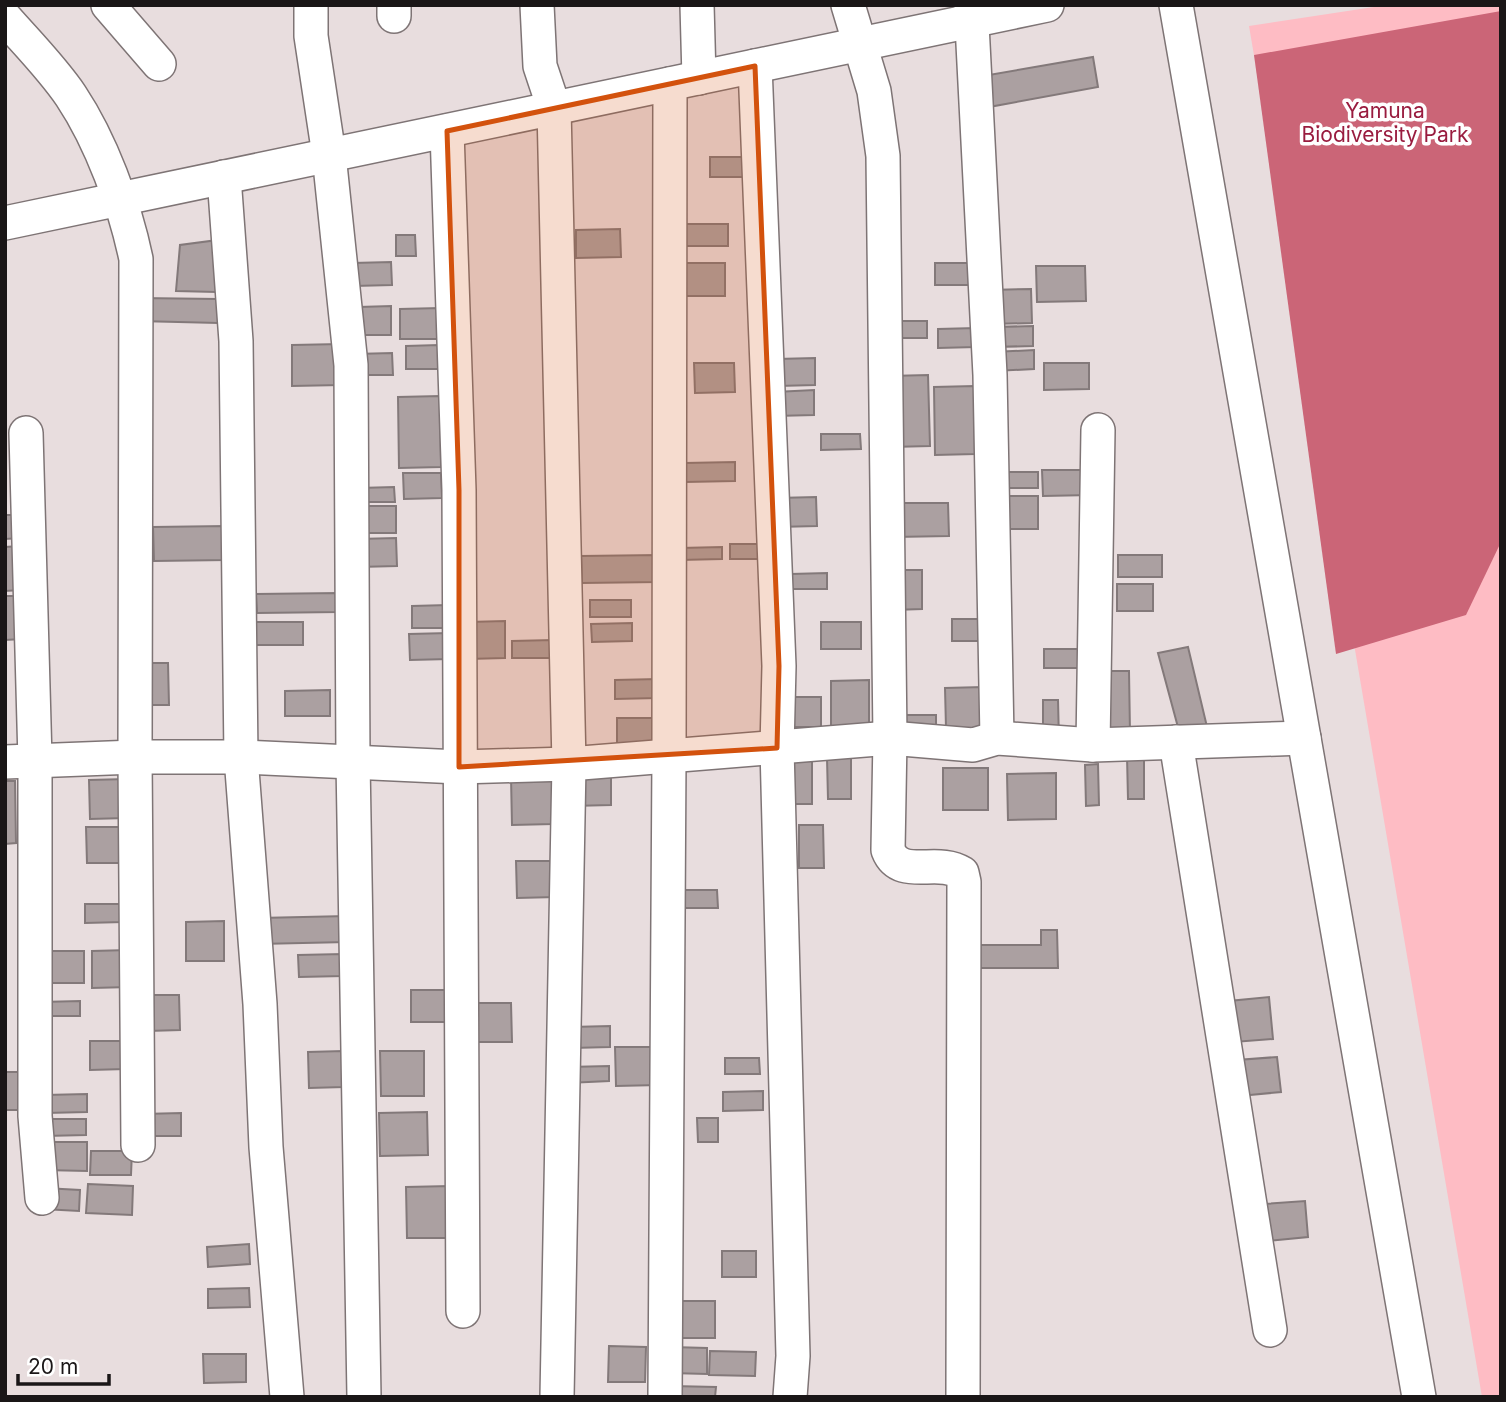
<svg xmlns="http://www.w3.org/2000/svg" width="1506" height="1402" font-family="Inter,sans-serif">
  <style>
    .green { fill: #febcc4 }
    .water { fill: #cb6577 }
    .building { fill: #aba0a1; stroke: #83797a; stroke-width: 2 }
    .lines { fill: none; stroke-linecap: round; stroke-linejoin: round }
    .minor-casing { stroke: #7e7475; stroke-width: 36 }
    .minor { stroke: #fff; stroke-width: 33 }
    .marked { fill: #d3520d; fill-opacity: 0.2; stroke: #d3520d; stroke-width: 5; stroke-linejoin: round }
    .labels { text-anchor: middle; stroke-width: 7; stroke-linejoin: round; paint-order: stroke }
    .park-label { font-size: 21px; fill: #991c3f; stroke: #fff }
  </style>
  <rect width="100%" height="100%" fill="#e8ddde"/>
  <!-- green -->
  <path class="green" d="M1387,5H1501V1397H1482L1249,26Z"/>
  <!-- water -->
  <path class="water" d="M1501,11V542L1466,615L1336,654L1254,55Z"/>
  <!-- building -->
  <g class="building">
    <path d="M1093,57L1098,87L989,107L983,76Z"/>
    <rect x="710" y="157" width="43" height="20"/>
    <rect x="686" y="224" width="42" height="22"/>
    <path d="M620,229L621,257L576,258V230Z"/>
    <path d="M396,235H415L416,256H396Z"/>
    <path d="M218,240L216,292L176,291L180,245Z"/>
    <path d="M391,262L392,285L354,286L353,263Z"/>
    <rect x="684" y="263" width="41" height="33"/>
    <rect x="935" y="263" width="40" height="22"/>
    <path d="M1036,266H1085L1086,301L1037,302Z"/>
    <path d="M1031,289L1032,323L990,324L989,290Z"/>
    <path d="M139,298L218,299V323L138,321Z"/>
    <path d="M391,306V335H359V307Z"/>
    <path d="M440,308L441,339H400V309Z"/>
    <path d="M893,321H927V338H894Z"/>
    <path d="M1033,326V346L993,347V327Z"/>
    <path d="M976,328V347L938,348V329Z"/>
    <path d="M341,344V385L292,386V345Z"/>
    <path d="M439,345L440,369H406V346Z"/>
    <path d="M1034,350V369L994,371L993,352Z"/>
    <path d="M392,353L393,375H355V354Z"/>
    <path d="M815,358V385L778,386L777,359Z"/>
    <path d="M694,363H734L735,392L695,393Z"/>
    <path d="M1044,363H1089V389L1044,390Z"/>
    <path d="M928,375L930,446L891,447L889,376Z"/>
    <path d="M974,386L975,454L935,455L934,387Z"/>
    <path d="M814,390V415L775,416V392Z"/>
    <path d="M440,396L441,467L399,468L398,397Z"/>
    <path d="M821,434H860L861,449L821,450Z"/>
    <path d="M735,462V481L686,482L685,463Z"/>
    <path d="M1042,470H1091V495L1043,496Z"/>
    <rect x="998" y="472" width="40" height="16"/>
    <path d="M403,473H441L442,498L404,499Z"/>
    <path d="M394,487L395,502H360L359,488Z"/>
    <rect x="997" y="496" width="41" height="33"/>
    <path d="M816,497L817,526L777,527V498Z"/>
    <path d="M894,503H948L949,536L894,537Z"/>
    <rect x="359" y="506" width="37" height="27"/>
    <path d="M5,515H20L21,538L5,539Z"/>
    <path d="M226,526L227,560L154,561L153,527Z"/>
    <path d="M396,538L397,566L358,567V539Z"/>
    <rect x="730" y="544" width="35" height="15"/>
    <path d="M20,546L21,590L5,591V547Z"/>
    <path d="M722,547V559L680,560V548Z"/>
    <path d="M659,555V582L582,583L581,556Z"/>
    <rect x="1118" y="555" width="44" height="22"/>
    <path d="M892,570H922V609L893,610Z"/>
    <path d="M827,573V589H791V574Z"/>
    <rect x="1117" y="584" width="36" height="27"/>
    <path d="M339,593V612L257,613L256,594Z"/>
    <path d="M5,596H21L22,639L5,640Z"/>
    <rect x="590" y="600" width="41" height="17"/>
    <path d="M448,605V628H412V606Z"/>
    <rect x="952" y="619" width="30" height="22"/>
    <path d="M505,621V658L468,659V622Z"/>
    <rect x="253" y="622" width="50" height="23"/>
    <rect x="821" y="622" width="40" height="27"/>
    <path d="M632,623V641L592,642L591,624Z"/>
    <path d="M449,633V659L410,660L409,634Z"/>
    <path d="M553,640V658H512V641Z"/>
    <path d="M1188,647L1208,731H1179L1158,653Z"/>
    <rect x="1044" y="649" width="38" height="19"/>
    <path d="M143,663H168L169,705H143Z"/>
    <path d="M1099,671H1129L1130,733H1100Z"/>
    <path d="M658,679V698L615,699V680Z"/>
    <path d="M869,680V732H831V681Z"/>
    <path d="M983,687V728H946L945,688Z"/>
    <path d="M330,690V716H285V691Z"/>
    <rect x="782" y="697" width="39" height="30"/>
    <path d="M1043,700H1058L1059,741H1043Z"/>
    <rect x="900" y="715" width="36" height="20"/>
    <path d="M617,718H654V750L617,751Z"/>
    <path d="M1127,756H1144V799H1128Z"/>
    <path d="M851,757V799H828L827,758Z"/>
    <rect x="787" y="761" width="25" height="43"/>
    <path d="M1098,764L1099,805L1086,806L1085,765Z"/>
    <rect x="943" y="768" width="45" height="42"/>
    <path d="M611,770V805L571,806V771Z"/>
    <path d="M1056,773V819L1008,820L1007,774Z"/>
    <path d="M511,777H552L553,824L512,825Z"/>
    <path d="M127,779V818L90,819L89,780Z"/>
    <path d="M5,781H15L16,843L5,844Z"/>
    <path d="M799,825H823L824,868H799Z"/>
    <path d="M86,827H126V863H87Z"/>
    <path d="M516,861H556V897L517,898Z"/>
    <path d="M673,890H717L718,908H673Z"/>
    <path d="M85,904H123V922L85,923Z"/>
    <path d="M347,916V942L259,944V918Z"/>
    <path d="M224,921V961H186V922Z"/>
    <path d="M1041,930H1057L1058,968H968V945H1041Z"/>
    <path d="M129,950L130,987L92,988V951Z"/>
    <path d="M43,951H84V983H44Z"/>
    <path d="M343,954V976L299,977L298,955Z"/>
    <rect x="411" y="990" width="35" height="32"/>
    <path d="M147,995H179L180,1030L148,1031Z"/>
    <path d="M1269,997L1273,1039L1234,1042L1229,1001Z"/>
    <path d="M80,1001V1016H41V1002Z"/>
    <path d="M474,1003H511L512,1042H474Z"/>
    <path d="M610,1026V1047L572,1048L571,1027Z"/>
    <path d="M90,1041H126V1069L90,1070Z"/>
    <path d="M615,1047H658L659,1085L616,1086Z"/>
    <path d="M343,1051L344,1087L309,1088L308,1052Z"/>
    <path d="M380,1051H424V1096H381Z"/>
    <path d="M1277,1057L1281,1092L1240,1096L1237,1060Z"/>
    <path d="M725,1058H759L760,1074H725Z"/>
    <path d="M609,1066V1081L568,1083V1067Z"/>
    <path d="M5,1072H21L22,1110H5Z"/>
    <path d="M763,1091V1110L723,1111V1092Z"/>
    <path d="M87,1094V1112L46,1113L45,1095Z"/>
    <path d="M427,1112L428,1155L380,1156L379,1113Z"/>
    <path d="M181,1113V1136H143V1114Z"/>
    <path d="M697,1118H718V1142H698Z"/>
    <path d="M45,1119H86V1135L45,1136Z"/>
    <path d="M45,1142H87V1171L44,1170Z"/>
    <path d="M91,1151H132L131,1175H90Z"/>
    <path d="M88,1184L133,1186L132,1215L86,1213Z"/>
    <path d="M450,1186L451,1238H407L406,1187Z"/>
    <path d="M44,1188L80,1190L79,1211L43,1209Z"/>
    <path d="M1305,1201L1308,1237L1267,1241L1264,1204Z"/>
    <path d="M249,1244L250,1264L208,1267L207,1247Z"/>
    <rect x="722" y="1251" width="34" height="26"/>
    <path d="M249,1288L250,1307L208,1308V1289Z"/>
    <path d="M679,1301H715V1338H680Z"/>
    <path d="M609,1346L646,1347L645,1382H608Z"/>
    <path d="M671,1347L707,1348V1374L670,1373Z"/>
    <path d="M710,1351L756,1352L755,1376L709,1375Z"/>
    <path d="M203,1354H246V1382L204,1383Z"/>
    <path d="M672,1386L716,1387L715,1397H671Z"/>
  </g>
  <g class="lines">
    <!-- minor casing -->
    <g class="minor-casing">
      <g id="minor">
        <path d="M108,5L159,64"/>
        <path d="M311,5V36L329,155L351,365L353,762L364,1397"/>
        <path d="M537,5L540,66L554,108L569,764L557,1397"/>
        <path d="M697,5L699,78"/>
        <path d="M848,5L874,91L883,156L890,738L888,850C900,881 937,857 962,873L964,882L963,1397"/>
        <path d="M971,5L990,375L997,738"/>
        <path d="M1176,5L1419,1397"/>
        <path d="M394,16V5"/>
        <path d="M5,18C27,43 52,68 71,96C101,141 125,206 136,259L135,757L138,1145"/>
        <path d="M755,66L779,666L777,748L793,1356L790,1397"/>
        <path d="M447,131L459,490L463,1311"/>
        <path d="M224,177L236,341L241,757L260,1004L266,1147L287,1397"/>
        <path d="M5,223L1047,5"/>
        <path d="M26,433L35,760V1116L42,1198"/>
        <path d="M1176,742L1270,1330"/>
        <path d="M1093,745L1098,430"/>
        <path d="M5,762L135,757H241L459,767L569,764L890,738L973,745L997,738L1093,745L1304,738"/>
        <path d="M665,1397L669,757L670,84"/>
      </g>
    </g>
    <!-- minor -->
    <use href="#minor" class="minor"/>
  </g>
  <!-- marked area -->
  <path class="marked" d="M755,66L779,666L777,748L459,767V490L447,131Z"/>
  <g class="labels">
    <!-- park labels -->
    <g class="park-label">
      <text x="1385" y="118">Yamuna<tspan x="1385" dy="24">Biodiversity Park</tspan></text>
    </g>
  </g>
  <!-- border -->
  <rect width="1506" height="1402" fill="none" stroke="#1a1617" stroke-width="14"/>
  <!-- scale -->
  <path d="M18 1374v10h91v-10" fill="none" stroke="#1a1617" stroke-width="3.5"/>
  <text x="28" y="1374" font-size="21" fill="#1a1617" stroke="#ffffff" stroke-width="5" paint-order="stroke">20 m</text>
</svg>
